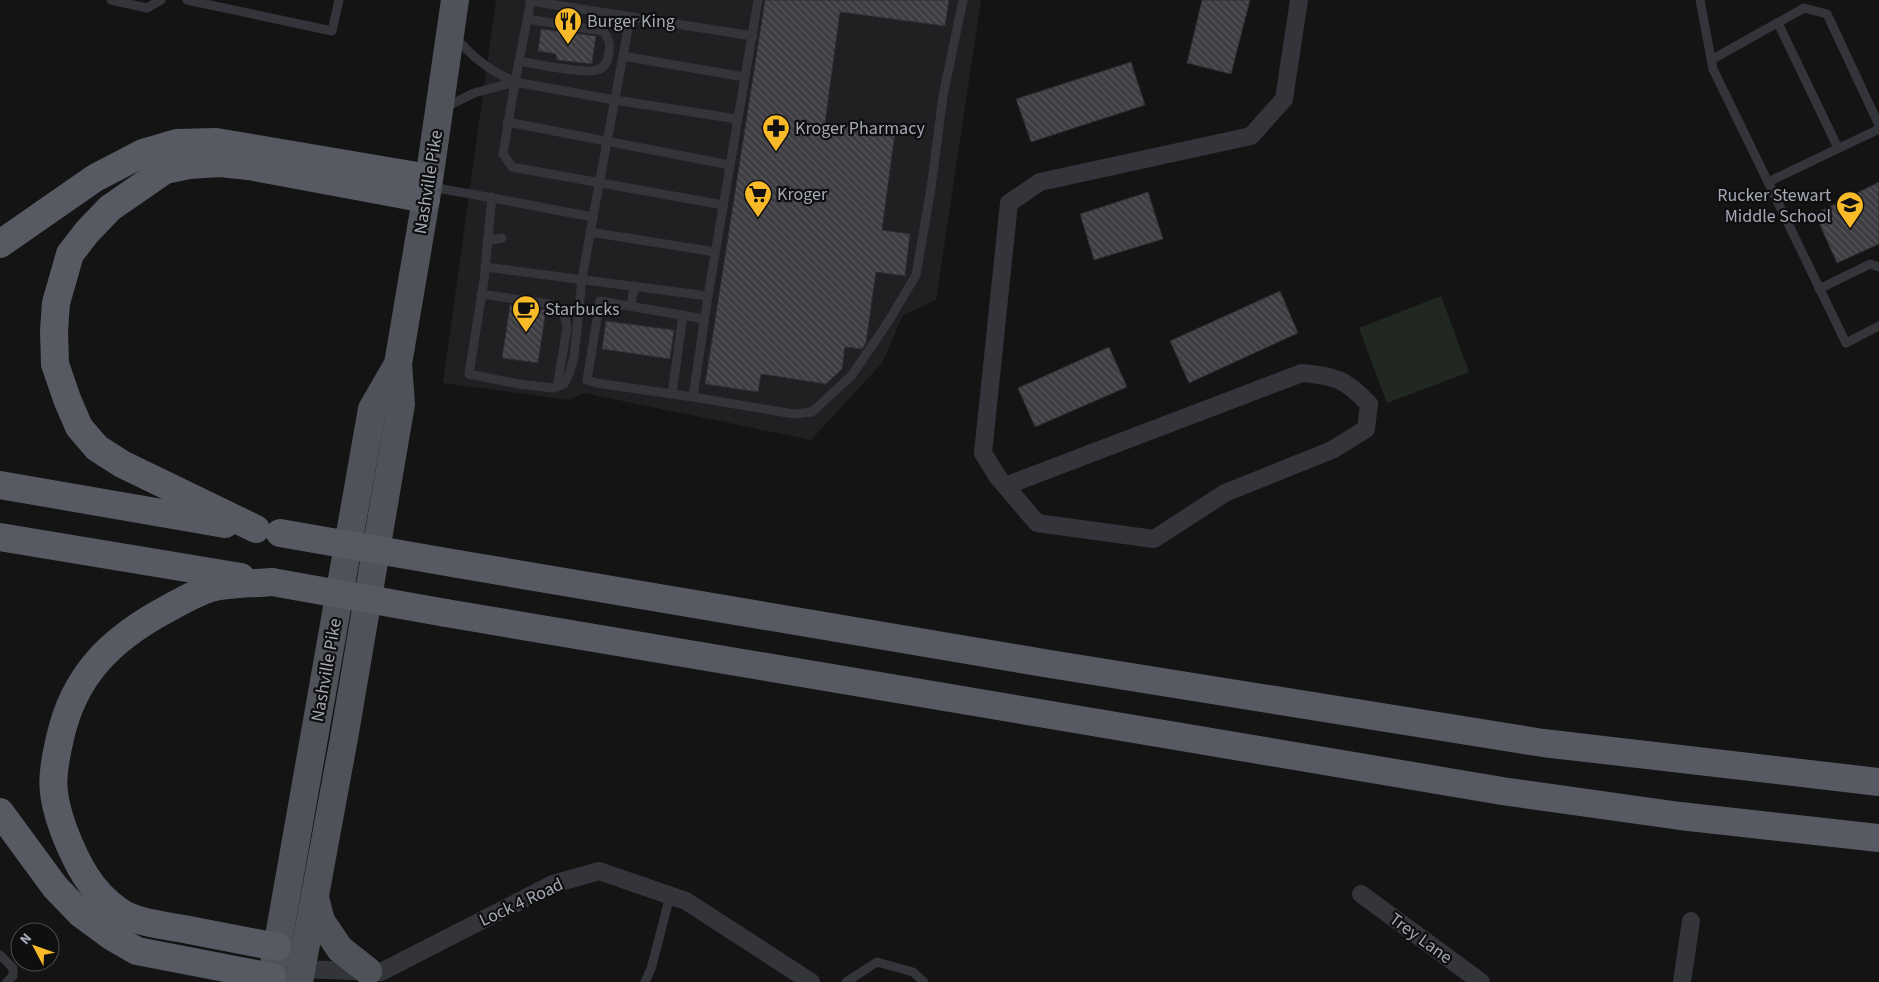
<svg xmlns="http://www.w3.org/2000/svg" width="1879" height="982" font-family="'Source Sans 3',sans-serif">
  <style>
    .built { fill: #201f22 }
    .green { fill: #202821 }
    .building { fill: url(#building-back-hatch); stroke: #2e2d31 }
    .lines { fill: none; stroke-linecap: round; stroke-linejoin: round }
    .service { stroke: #34353a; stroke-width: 9 }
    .minor { stroke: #34353a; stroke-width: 18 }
    .primary { stroke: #50525a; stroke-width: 28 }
    .trunk { stroke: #585a63; stroke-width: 28 }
    .trunk-bridge { stroke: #585a63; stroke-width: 28 }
    .labels { text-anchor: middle; stroke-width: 4.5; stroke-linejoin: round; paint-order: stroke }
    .poi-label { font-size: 18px; fill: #a5a9b6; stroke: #0f0f10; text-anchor: start }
    .street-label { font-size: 18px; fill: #a5a9b6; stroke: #0f0f10 }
  </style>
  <defs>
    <pattern id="building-back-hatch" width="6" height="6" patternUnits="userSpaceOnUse" patternTransform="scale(1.25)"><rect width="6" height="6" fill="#3e3e42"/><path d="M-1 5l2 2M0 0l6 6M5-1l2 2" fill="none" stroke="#57575b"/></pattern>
  </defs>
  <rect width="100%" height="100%" fill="#141415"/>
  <!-- built -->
  <path class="built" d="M496,0H981L936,300L903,315L882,363L811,440L584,393L569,400L443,383Z"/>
  <!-- green -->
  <path class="green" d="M1441,296L1469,372L1387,403L1359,328Z"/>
  <!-- building -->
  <g class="building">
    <path d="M765,0H949L945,26L840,12L825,123L895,132L882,230L910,234L905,276L876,272L866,343L862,349L845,347L842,369L826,384L761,374L758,392L705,384Z"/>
    <path d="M1202,0H1250L1231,74L1187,63Z"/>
    <path d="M541,29L596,36L592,64L557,60L556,54L538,51Z"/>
    <path d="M1131,62L1145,105L1031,142L1016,99Z"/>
    <path d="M1879,182V244L1837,263L1815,214Z"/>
    <path d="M1148,192L1163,239L1094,260L1080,214Z"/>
    <path d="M1280,291L1298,333L1189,383L1170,341Z"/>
    <path d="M510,305L546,310L538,363L502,358Z"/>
    <path d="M606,321L674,330L670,359L602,349Z"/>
    <path d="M1109,347L1127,387L1035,427L1018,388Z"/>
  </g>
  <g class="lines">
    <!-- service -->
    <g class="service">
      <path d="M111,0L147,8L161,0"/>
      <path d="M187,0L332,31L339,0"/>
      <path d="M531,0L515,82L615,100L737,119"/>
      <path d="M758,0L708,296L693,397L794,414L812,412L852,375L888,322L916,275L931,188L943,96L963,0"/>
      <path d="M1700,0L1713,69L1768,182L1879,129"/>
      <path d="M530,1L753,36"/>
      <path d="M1778,23L1838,148"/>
      <path d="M454,36C475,59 487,69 515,82"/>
      <path d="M623,56L744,77"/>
      <path d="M1711,60L1804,8L1827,14L1879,125"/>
      <path d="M519,61C536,64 583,74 597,70C605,68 608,60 609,53C611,44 609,38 603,31L527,19"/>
      <path d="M515,82L503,154L512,167L723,205"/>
      <path d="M444,108L474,93L515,82"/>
      <path d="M507,122L730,165"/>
      <path d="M1768,182L1846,343L1879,326"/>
      <path d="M431,187C485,196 539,207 593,217L582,279L574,357L569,374L564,384L553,388L518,384L469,374L484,280L492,197"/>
      <path d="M593,217L630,18"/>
      <path d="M590,232L715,252"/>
      <path d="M487,241L502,238"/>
      <path d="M485,267L708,296"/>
      <path d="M1819,289L1870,264L1879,267"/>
      <path d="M481,294L549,304L560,309L565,317L567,328L557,387"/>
      <path d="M631,306L634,286"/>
      <path d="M672,394L683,315"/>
      <path d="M693,397L596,383L587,380L600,301L704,319"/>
      <path d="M0,955L13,968V976L7,982"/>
      <path d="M645,982L651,969L670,896"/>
      <path d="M846,982L877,962L913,972L924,982"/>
    </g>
    <!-- minor -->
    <g class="minor">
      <path d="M1005,486L1302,373C1336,376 1345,379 1369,404L1366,429L1332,450L1225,493L1154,539L1037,523L997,476L983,453L1009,203L1040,182L1251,136L1284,99L1299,0"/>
      <path d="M1361,894L1481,982"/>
      <path d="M302,969L381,972L553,884L599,871L686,901L811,982"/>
      <path d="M1682,982L1691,921"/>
    </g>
    <!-- primary -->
    <g class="primary">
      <path d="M315,898L321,921L340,949L368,971"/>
      <path d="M271,982L372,409L398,364"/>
      <path d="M299,982L344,738L401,404L398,364L428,187L455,0"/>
    </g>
    <!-- trunk -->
    <g class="trunk">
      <path d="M0,244L95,178L143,153L177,143L216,142L429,178"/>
      <path d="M0,485L225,524"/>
      <path d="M256,529L122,464L97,448L79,427L67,399L55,364L54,331L56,303L70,254L87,232L110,208L165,170L189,165L220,163L249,166L426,199"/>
      <path d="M0,537L241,577"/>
      <path d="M458,564L1050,664L1543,743L1879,782"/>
      <path d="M272,582C252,584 230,583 211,588C197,592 180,602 167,609C111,639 74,675 60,738C51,777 50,793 64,831C76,862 90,891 119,911C136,923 163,925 184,929C215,935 246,941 277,947"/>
      <path d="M446,613L1502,791L1680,816L1879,838"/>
      <path d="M0,812L55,887L81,914L111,936L137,951L272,977"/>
    </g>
    <!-- trunk-bridge -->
    <g class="trunk-bridge">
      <path d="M280,533L458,564"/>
      <path d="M272,582L446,613"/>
    </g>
  </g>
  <!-- icons -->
  <defs>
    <g id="restaurant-pin" transform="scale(1.4375)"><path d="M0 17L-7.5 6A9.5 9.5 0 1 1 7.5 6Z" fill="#f8ba29" stroke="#0f0f10"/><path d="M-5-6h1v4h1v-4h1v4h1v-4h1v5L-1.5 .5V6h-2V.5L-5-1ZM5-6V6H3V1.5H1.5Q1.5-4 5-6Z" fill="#111"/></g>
    <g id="pharmacy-pin" transform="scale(1.4375)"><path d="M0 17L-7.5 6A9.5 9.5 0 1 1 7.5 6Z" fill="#f8ba29" stroke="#0f0f10"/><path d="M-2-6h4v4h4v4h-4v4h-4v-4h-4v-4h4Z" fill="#111"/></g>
    <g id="supermarket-pin" transform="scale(1.4375)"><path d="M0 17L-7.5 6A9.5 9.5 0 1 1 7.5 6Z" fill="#f8ba29" stroke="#0f0f10"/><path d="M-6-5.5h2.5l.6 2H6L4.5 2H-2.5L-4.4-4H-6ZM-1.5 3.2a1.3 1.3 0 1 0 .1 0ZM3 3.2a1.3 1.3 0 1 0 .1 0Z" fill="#111"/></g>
    <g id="school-pin" transform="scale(1.4375)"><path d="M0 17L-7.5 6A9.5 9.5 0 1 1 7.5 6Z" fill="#f8ba29" stroke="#0f0f10"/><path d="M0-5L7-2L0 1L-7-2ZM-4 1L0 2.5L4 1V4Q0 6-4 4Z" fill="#111"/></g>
    <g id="cafe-pin" transform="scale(1.4375)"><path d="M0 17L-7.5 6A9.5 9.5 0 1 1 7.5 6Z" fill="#f8ba29" stroke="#0f0f10"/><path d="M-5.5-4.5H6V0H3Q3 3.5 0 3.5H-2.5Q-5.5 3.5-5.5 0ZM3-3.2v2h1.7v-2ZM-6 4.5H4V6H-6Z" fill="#111"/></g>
  </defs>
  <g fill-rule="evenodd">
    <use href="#restaurant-pin" x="568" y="21"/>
    <use href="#pharmacy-pin" x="776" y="128"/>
    <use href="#supermarket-pin" x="758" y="194"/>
    <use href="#school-pin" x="1850" y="205"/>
    <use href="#cafe-pin" x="526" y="309"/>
  </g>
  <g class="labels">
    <!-- poi labels -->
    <g class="poi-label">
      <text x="587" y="27">Burger King</text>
      <text x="795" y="134">Kroger Pharmacy</text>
      <text x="777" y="200">Kroger</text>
      <text x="1831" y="201" text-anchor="end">Rucker Stewart<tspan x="1831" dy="21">Middle School</tspan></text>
      <text x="545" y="315">Starbucks</text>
    </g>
    <!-- street labels -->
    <g class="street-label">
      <text transform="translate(428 182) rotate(-81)" y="6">Nashville Pike</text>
      <text transform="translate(326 670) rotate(-80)" y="6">Nashville Pike</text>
      <text transform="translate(521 902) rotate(-25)" y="6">Lock 4 Road</text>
      <text transform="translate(1421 938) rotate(36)" y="6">Trey Lane</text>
    </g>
  </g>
  <!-- north arrow -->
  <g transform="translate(35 947) rotate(311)"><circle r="24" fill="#0f0f10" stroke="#4b4d52"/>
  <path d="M0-4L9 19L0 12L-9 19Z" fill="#f8ba29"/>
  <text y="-8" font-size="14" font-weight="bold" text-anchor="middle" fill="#a5a9b6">N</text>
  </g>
</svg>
